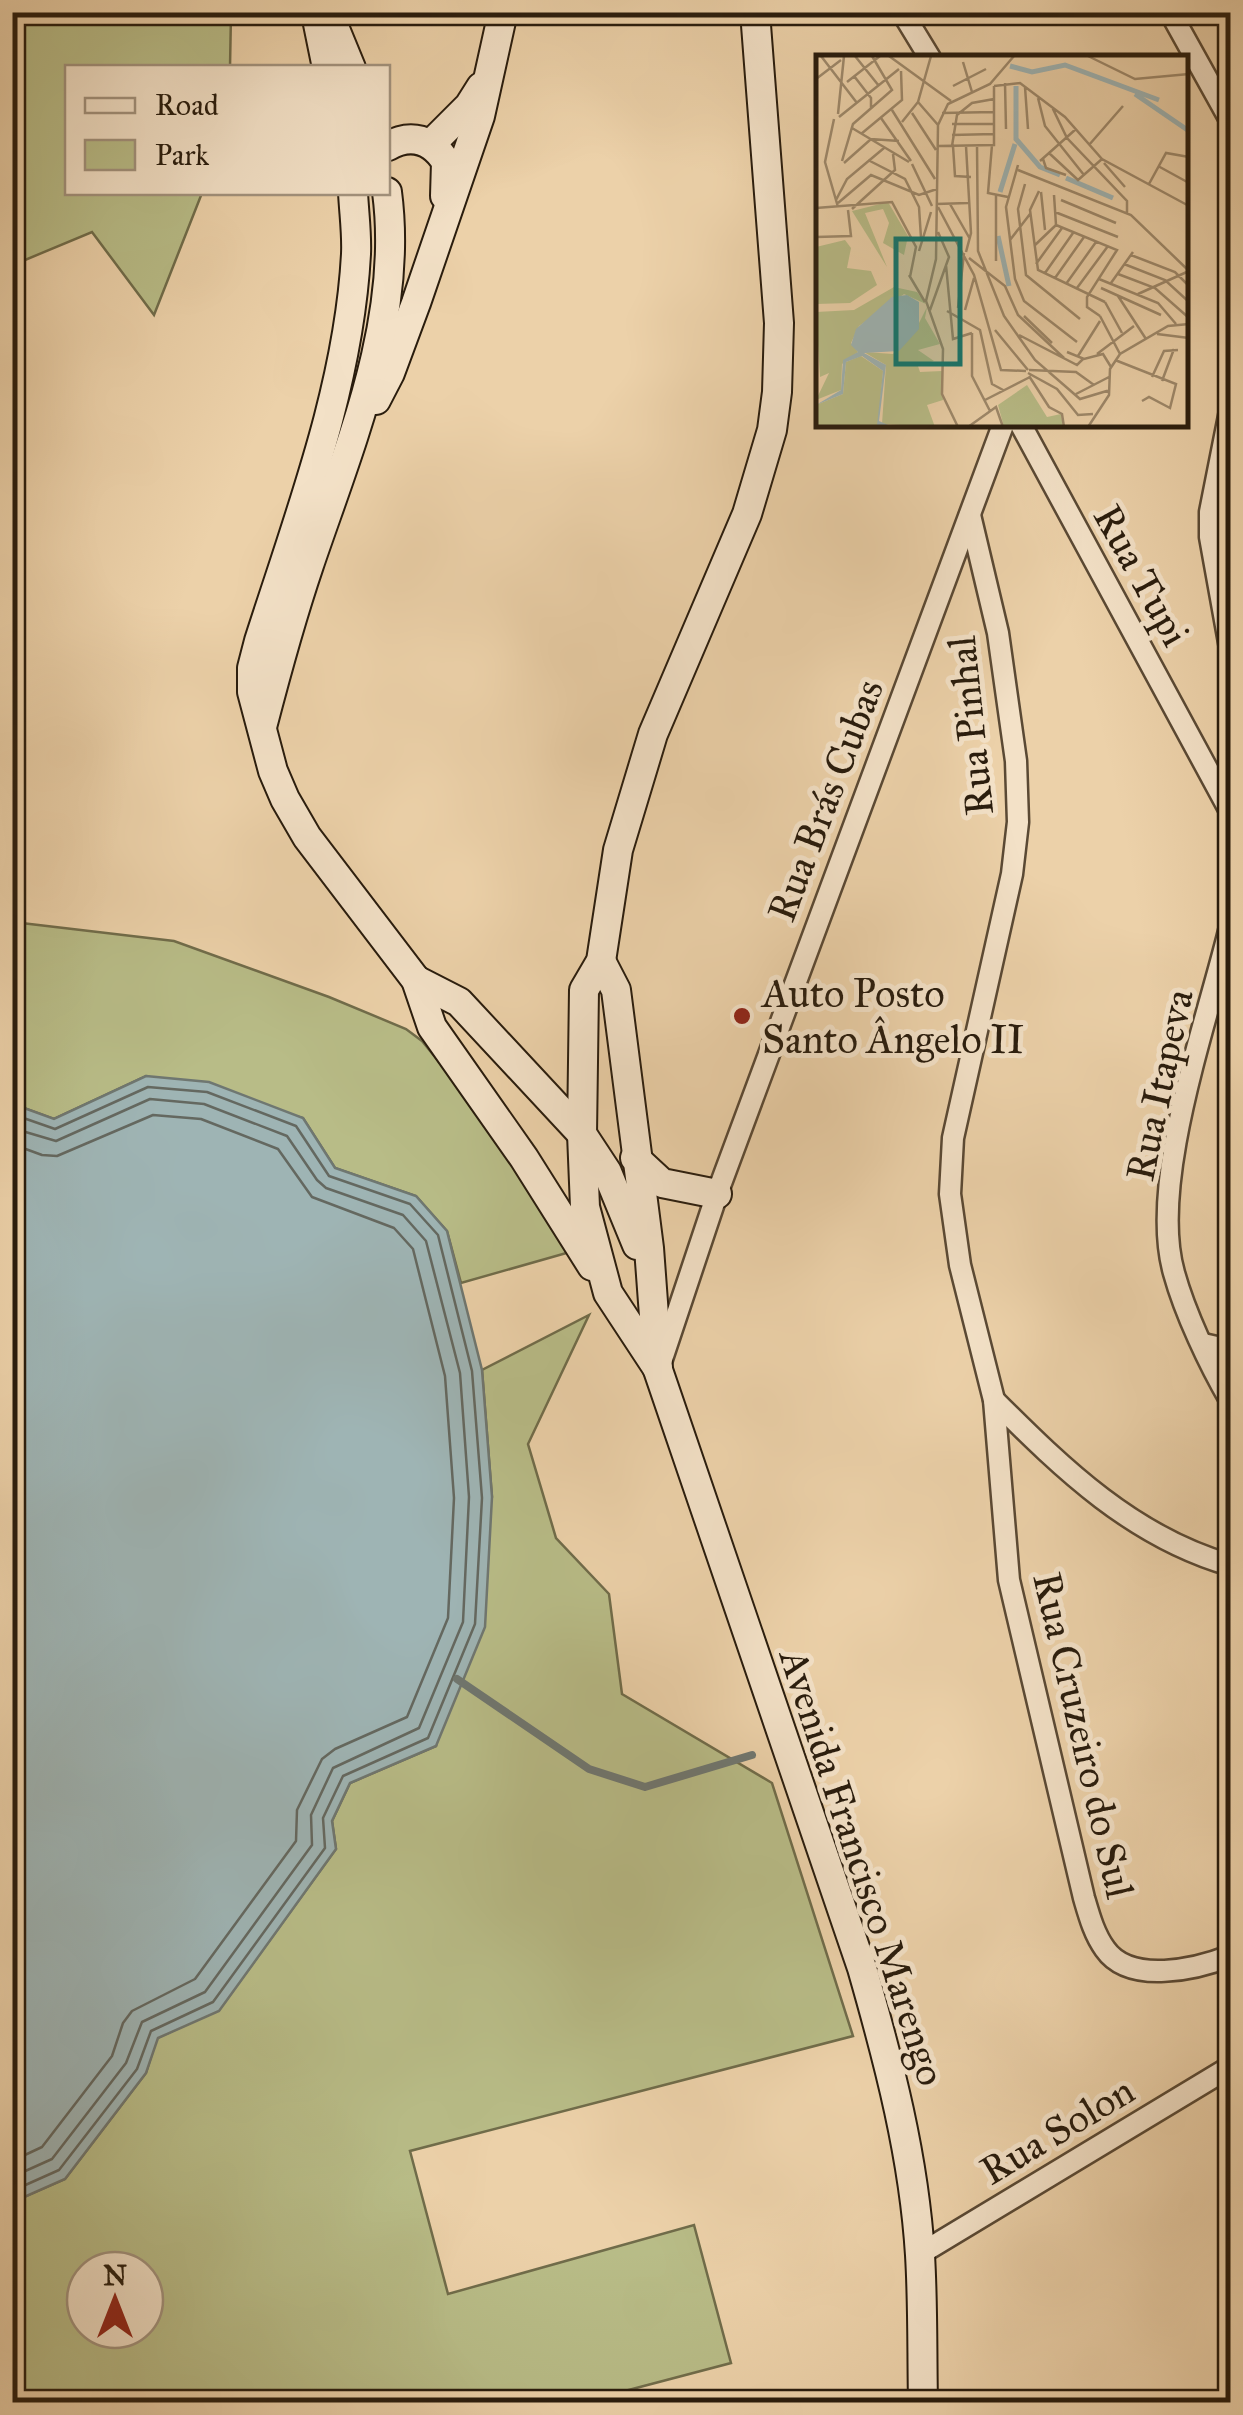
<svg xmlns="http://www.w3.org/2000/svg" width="1243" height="2415" font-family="'IM FELL Great Primer',serif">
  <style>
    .green { fill: #b8bc87; stroke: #706c4a; stroke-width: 2.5; fill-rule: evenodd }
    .water { fill: #9eb4b4; stroke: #6f7771; stroke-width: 2.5 }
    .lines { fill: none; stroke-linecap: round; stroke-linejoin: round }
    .shore { stroke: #646860; stroke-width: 2.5 }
    .stream { stroke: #6f7771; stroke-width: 8 }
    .minor-casing { stroke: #5a4934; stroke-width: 25 }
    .secondary-casing { stroke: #291c0d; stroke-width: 32 }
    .minor { stroke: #f3e1c7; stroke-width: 20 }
    .secondary { stroke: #f3e1c7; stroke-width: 28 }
    .poi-dot { fill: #8f2418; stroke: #f3e1c7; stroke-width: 4 }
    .labels { text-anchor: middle; stroke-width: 10; stroke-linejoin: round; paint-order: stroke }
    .street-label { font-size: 40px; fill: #291c0d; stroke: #f3e1c7 }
    .poi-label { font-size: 40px; fill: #291c0d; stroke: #f3e1c7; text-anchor: start }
    .inset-river { fill: none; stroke: #9eb4b4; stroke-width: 5 }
    .inset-road { fill: none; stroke: #9e896b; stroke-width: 2.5 }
    .view { fill: #0f766e; fill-opacity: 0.15; stroke: #0f766e; stroke-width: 5 }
    .inset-edge { fill: none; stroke: #291c0d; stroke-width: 5 }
  </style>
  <rect width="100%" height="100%" fill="#ecd1a9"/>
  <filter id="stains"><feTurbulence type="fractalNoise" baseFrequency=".002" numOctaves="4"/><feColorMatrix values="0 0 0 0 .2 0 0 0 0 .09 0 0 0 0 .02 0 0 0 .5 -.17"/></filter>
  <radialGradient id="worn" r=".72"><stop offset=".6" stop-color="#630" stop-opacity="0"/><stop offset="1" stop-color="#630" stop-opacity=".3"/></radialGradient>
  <!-- green -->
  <g class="green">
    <path d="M13,12L231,13L230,67L68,68V192L202,193L154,315L92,232L13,265Z"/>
    <path d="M13,922L174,941L329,997L406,1029L422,1041L483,1116L570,1252L461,1283L447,1231L416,1196L335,1168L303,1118L146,1076L54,1119L13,1104Z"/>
    <path d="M589,1315L528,1444L556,1538L609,1594L622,1694L772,1783L853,2036L410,2151L448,2294L694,2225L731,2363L583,2402H13L12,2202L65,2179L146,2073L157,2038L219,2010L336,1849L332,1821L350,1783L436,1746L492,1497L482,1370ZM85,2270H145V2330H85Z"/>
  </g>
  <!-- water -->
  <path class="water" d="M146,1076L209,1082L303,1118L335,1168L416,1196L447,1231L482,1370L492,1497L485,1627L436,1746L350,1783L332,1821L336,1849L219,2011L158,2038L146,2073L65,2179L13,2202V1104L54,1119Z"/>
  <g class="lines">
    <!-- shore -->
    <g class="shore">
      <path d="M12,1114L55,1129L148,1087L207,1092L296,1126L329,1176L410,1204L438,1235L472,1371L482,1498L475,1624L428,1738L343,1776L323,1818L325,1848L213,2002L151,2031L137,2069L59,2170L12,2191"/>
      <path d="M12,1128L56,1141L150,1099L204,1104L287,1136L317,1180L326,1188L403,1215L426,1241L460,1373L469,1497L463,1622L419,1728L333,1768L311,1815L312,1845L205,1992L142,2022L126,2063L52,2159L12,2177"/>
      <path d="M12,1144L42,1155L57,1156L153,1115L201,1119L278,1149L312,1197L394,1228L413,1249L445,1376L454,1498L448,1618L407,1717L335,1749L322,1759L297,1810L296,1841L195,1979L132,2011L123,2023L112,2056L42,2147L12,2161"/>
    </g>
    <!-- stream -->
    <path class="stream" d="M457,1679L589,1769L645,1787L752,1755"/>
    <!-- minor casing -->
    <g class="minor-casing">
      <g id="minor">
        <path d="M902,12L930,58"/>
        <path d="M1170,12L1230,120"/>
        <path d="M1230,411L1210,512V537L1230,648"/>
        <path d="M1021,425L1230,811"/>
        <path d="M970,515L998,633L1016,761L1018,822L1012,874L953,1138L950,1194L960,1265L994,1400L1009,1580L1084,1898C1089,1915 1094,1934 1105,1949C1130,1985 1197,1969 1230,1956"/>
        <path d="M1230,927C1208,1019 1148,1183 1174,1273C1185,1313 1209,1364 1230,1400"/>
        <path d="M1203,1344L1230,1350"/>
        <path d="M661,1362L717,1194L1003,425"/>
        <path d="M994,1400C1064,1470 1133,1537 1230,1565"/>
        <path d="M920,2254L1230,2067"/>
      </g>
    </g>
    <!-- secondary casing -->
    <g class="secondary-casing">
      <g id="secondary">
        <path d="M328,12L351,68"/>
        <path d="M316,14L327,68"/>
        <path d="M431,144L469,106L481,87"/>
        <path d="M388,146C411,133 432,139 446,162L445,196"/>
        <path d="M353,192C354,213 357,234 356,254C349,386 299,516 259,641L252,668V692L273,771L285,799L307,837L416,980L432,1027L524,1158L592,1266"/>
        <path d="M376,400L390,373L416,303L480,116L503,12"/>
        <path d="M262,727C276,673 291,618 309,565C349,447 404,320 387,192"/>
        <path d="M601,961L616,990L649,1248L658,1370L862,1968C889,2062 914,2157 920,2255C923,2304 922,2354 923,2402"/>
        <path d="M416,980L459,1002L582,1134L607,1172L637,1245"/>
        <path d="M635,1158L662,1183L717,1194"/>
        <path d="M658,1369L608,1293L585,1207L582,1134L584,990L601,961L618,850L653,734L747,514L772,430L777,392L779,323L755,12"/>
      </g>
    </g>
    <!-- minor -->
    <use href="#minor" class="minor"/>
    <!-- secondary -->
    <use href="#secondary" class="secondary"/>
  </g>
  <!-- markers -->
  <circle class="poi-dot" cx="742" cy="1016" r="10"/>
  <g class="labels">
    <!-- street labels -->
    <g class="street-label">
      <text transform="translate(1142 575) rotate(61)" y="14">Rua Tupi</text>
      <text transform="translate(970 726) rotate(-96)" y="14">Rua Pinhal</text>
      <text transform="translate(825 800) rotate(-69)" y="14">Rua Brás Cubas</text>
      <text transform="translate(1159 1085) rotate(-78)" y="14">Rua Itapeva</text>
      <text transform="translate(1084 1735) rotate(77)" y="14">Rua Cruzeiro do Sul</text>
      <text transform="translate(863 1867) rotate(72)" y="14">Avenida Francisco Marengo</text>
      <text transform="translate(1057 2130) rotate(-31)" y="14">Rua Solon</text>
    </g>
    <!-- poi labels -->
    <g class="poi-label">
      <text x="762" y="1007">Auto Posto<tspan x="762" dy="46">Santo Ângelo II</tspan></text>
    </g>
  </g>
  <!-- overview -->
  <g transform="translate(816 55)">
    <rect width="372" height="372" fill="#ecd1a9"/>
    <path d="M72,147L92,181L88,200L67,188L73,168L67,154L49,158L71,212L36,156ZM29,185L35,193L31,213L55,216L61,230L34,248L0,249V192ZM78,232L101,237L110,249L88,239L43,271L35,288L42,297L26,309L25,335L0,345L13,318L4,322L0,257L38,255ZM111,252L109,263L124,289L102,295L118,306L102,311L104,317L126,316L127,345L111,350L119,372L66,369L70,310L48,297L77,299L97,280ZM45,301L67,316L62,372H0V350L27,339L30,307ZM211,330L231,362L245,359L247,372H188L182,350Z" fill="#b8bc87"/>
    <path d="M91,240L103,247V274L83,296L48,298L70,310L63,366L77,372L61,370L67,316L46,301L30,307L27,339L0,350L25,335L27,305L42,297L35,290L40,274L76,242Z" fill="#9eb4b4"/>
    <path class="inset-river" d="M194,11L216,17L249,10L343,45M200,31V84L224,112L244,120M319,39L373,76M250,123L297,143M184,137L199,89M182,181L193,231"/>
    <path class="inset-road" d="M5,1L41,48M39,1L63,31M73,1L135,46M272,1L319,24L373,19M147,7L156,37M38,21L55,43V54M0,24L25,5M31,27L64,1M189,28L190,74M137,31L170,14M178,31L204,28L249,62L286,104L373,151M209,32L212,74M222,43L229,71L268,120M102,47L122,70M236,52L251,83L311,146V158M76,55L119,124M96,58L120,95M126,58L178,57M22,59L28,1M23,62L83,14M65,63L95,106M18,64L9,107L22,152M86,67L102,47L115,1M136,69H178M36,73L93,107M45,79L86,45L85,16M136,80L178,79M161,90L162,196L188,261L219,305L264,344L294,335M176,90L172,138L192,142M273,90L307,51M122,91L178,90V31M136,91L141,60L156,48L178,44M137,91L139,121L155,122M233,98L262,125L286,104M227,104L230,113L250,120M52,105L89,124L103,152L105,183M26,106L37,69L76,35L56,1M224,106L260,74M28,108L55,84L83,86M288,108L309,132M96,109L116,151M202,110L190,152L199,224L208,246L261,287M342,111L373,128M202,115L315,160L373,216M209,129L202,154L210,220L264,264M333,129L350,98L373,102M223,136L214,155L222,215L289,247M225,137L229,175M180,140V206M238,140L240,170M20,145L31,124L68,93M245,145L300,168M22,148L55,120L103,140L121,134M120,149L152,148M134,149L154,184M122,152L158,220L185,315L210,316M0,153L76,147L100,192L94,222M36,154L79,115L77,99M239,157L302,182M240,170L301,195L271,242V252L284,261M0,182L35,181L32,155M194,185L214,159M218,191L240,170M103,196L115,157M150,197L155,178L150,91M315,200L359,217L373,231M153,203L189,231L202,260L248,303M220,209L246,173M308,209L349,225L373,247M130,210L137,284L156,278M229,218L257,178M302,219L339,233L373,263M93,220L109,247M239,223L268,182M283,224L342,248L360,269M295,228L317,197M250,229L280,187M261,233L292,191M285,233L345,260M322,239L373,216M302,241L330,284M289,247L306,278M142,253L148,198M114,255L133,202L122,177M149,255L158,223M131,256L164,275L176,329L189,336M208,261L236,288M284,261L304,299M179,275L212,315M156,278V321L174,356M341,279L373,283M203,280L261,310L267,304M251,297L268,304L287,299L295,312M281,299L318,271M262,301L284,266M299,305L360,329L354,353L333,342L326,346M372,313V372M213,315L260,317L278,330M212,318L241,334L262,360L277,359M213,321L233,352L246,359L248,372M336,322L348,296L362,295M346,326L358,294M260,339L293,322M169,345L214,322M142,372L126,339L127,294L110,246L120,204L122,70L132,49L174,29L198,1M152,372L180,352L187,372M272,372L293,340L294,314L304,299L352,271L373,269"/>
    <path class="view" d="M80,184H144V309H80Z"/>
    <rect width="372" height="372" class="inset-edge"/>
  </g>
  <!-- margin -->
  <rect width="1243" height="2415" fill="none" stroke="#ecd1a9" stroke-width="50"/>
  <rect x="15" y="15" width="1213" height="2385" fill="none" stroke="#291c0d" stroke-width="5"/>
  <rect x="25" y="25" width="1193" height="2365" fill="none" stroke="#291c0d" stroke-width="2.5"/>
  <!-- legend -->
  <rect x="65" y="65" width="325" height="130" fill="#f3e1c7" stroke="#a2927d" stroke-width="2.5"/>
  <rect x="85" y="98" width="50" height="15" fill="#f3e1c7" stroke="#a2927d" stroke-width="2.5"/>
  <text x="155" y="115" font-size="30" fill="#291c0d">Road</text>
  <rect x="85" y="140" width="50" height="30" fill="#b8bc87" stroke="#a2927d" stroke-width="2.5"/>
  <text x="155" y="165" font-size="30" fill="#291c0d">Park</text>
  <!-- north arrow -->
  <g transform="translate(115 2300)"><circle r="48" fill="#f3e1c7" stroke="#a2927d" stroke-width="2.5"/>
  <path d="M0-8L18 38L0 25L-18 38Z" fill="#8f2418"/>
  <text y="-15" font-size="28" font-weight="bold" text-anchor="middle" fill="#291c0d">N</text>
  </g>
  <rect width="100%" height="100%" filter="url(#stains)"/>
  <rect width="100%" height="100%" fill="url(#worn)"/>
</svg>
